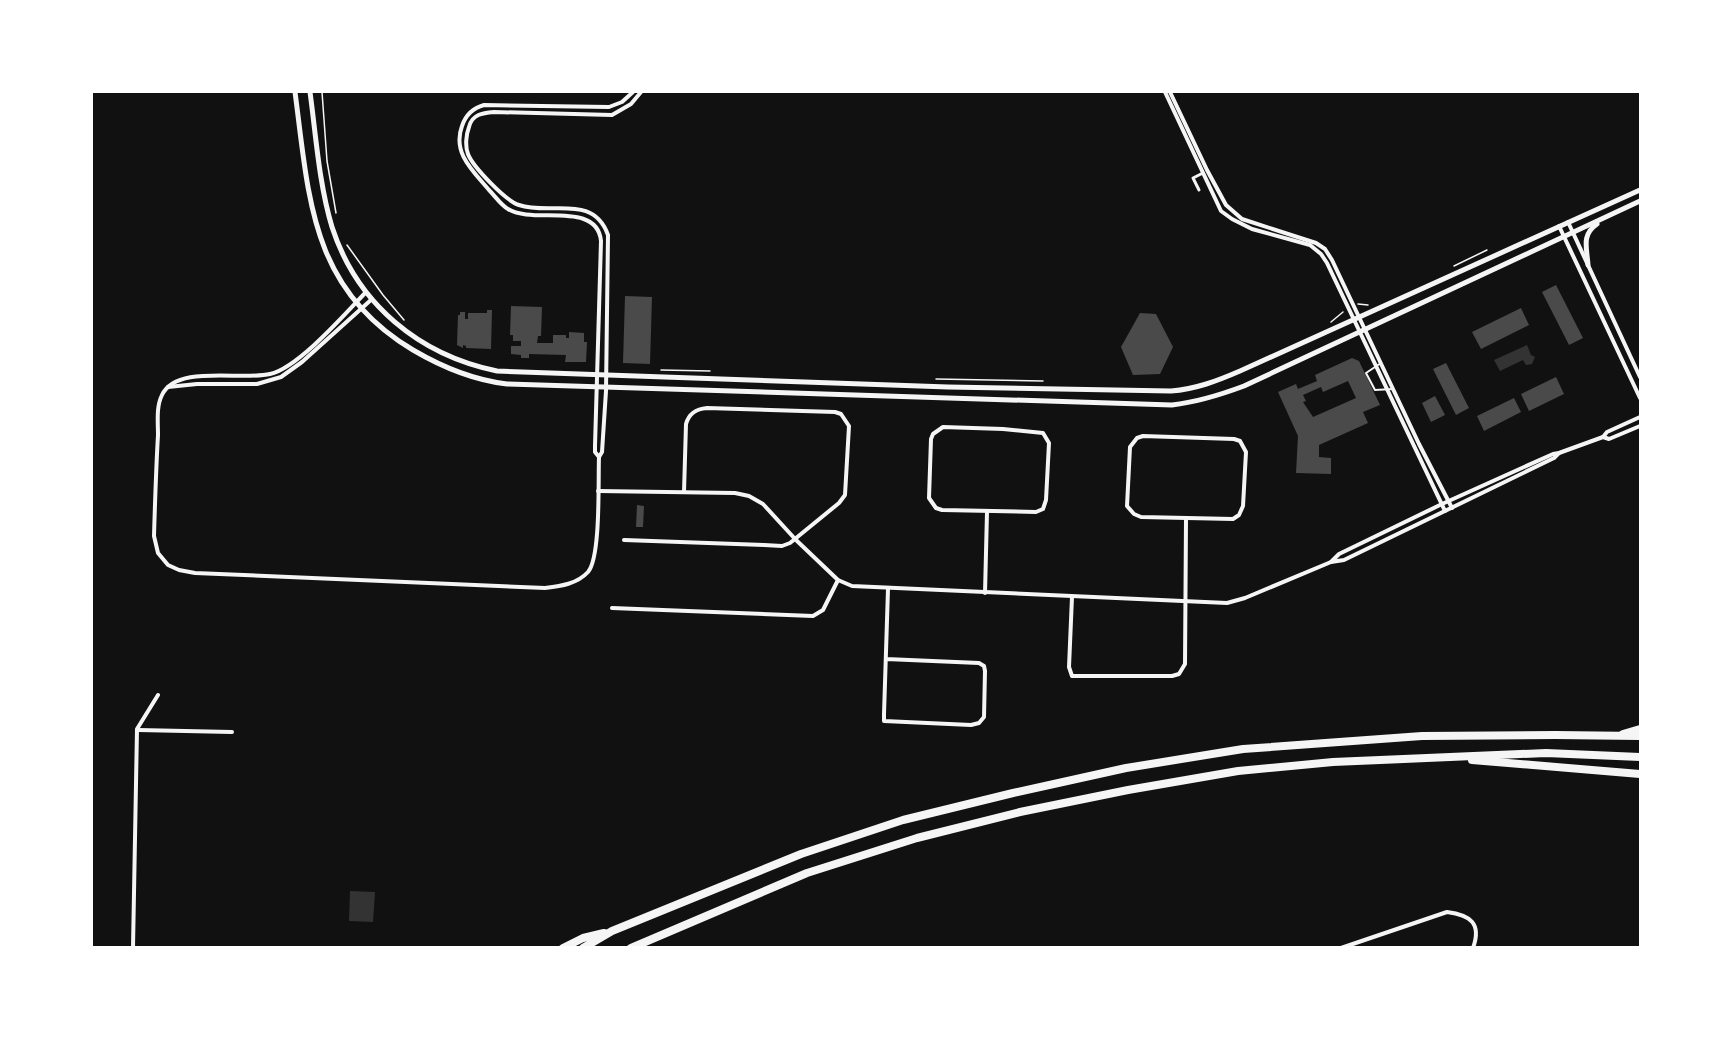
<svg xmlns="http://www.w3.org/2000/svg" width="1732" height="1039" font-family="'Crimson Pro',serif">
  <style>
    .water { fill: #333 }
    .building { fill: #4a4a4a; fill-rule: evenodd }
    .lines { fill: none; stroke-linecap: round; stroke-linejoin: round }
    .path { stroke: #f5f5f5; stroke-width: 1.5 }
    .service { stroke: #f5f5f5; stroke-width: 2 }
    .pedestrian { stroke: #f5f5f5; stroke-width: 3 }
    .minor { stroke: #f5f5f5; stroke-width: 4 }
    .secondary { stroke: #f5f5f5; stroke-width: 5 }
    .motorway { stroke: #f5f5f5; stroke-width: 8 }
  </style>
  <rect width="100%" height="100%" fill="#111"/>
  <!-- water -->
  <g class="water">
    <path d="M1527,345L1531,355L1535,357L1532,364L1526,365L1523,360L1500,371L1494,360Z"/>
    <path d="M350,891L375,892L373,922L349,921Z"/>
  </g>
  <!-- building -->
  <g class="building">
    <path d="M1556,285L1583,338L1569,345L1542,292Z"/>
    <path d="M625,296L652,297L650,364L623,363Z"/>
    <path d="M511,306L542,307L541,336H538L537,343H553V335H566V338H569V332L584,333V342H587L586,362H565L566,355L529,354V358H521V355L511,354V346H521V341H513V335H510Z"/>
    <path d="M1521,308L1529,325L1481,349L1472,332Z"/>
    <path d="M487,310H492L491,349L466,348V346L463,345V348L457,345L458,315H460V312H465V319H468V313H487Z"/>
    <path d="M1140,313L1156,314L1173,347L1160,374L1133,375L1121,347Z"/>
    <path d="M1352,358L1359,361L1380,405L1363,412L1368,423L1319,445V457L1331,458V474L1296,473L1298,436L1278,392L1296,384L1298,389L1317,381L1315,375ZM1348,381L1356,398L1313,417L1303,402L1306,401L1303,395L1321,387L1323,392Z"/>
    <path d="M1446,363L1469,408L1456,415L1433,369Z"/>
    <path d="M1556,377L1564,394L1529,411L1521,394Z"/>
    <path d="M1435,396L1445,415L1431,422L1422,403Z"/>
    <path d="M1514,398L1521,412L1484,431L1477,416Z"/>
    <path d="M637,505L644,506L643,527H636Z"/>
  </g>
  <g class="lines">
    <!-- path -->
    <g class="path">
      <path d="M322,92L327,161L336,213"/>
      <path d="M347,245L383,295L404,320"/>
      <path d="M1454,266L1487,250"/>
      <path d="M1358,304L1368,305"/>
      <path d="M1331,322L1343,312"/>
      <path d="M661,370L710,371"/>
      <path d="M936,379L1043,381"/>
    </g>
    <!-- service -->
    <path class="service" d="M1381,363L1366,373L1375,390L1393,389"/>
    <!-- pedestrian -->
    <path class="pedestrian" d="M1199,190L1193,178L1203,173"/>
    <!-- minor -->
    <g class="minor">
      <path d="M1165,92L1221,211L1232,219L1252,229L1310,245L1321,254L1327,263L1445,511"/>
      <path d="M1170,92L1207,170L1226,205L1242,219L1316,243L1325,249L1332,260L1419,444L1452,508"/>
      <path d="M1568,222L1640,377"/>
      <path d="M1559,226L1640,398"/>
      <path d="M366,292C345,314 298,368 270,374C241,381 177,364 162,395C156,407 158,422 158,435C156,469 155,502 154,536L158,553L168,565L179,570L195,573L545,588C561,586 577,584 588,572C601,557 598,480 599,457L602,452L606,391L608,235C593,193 551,216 519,205C506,201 473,167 468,154C465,146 466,135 469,127C472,114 483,113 494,112L612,115L631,104L641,92"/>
      <path d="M168,387L197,384H257L281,377L302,362L372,299"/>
      <path d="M943,427L1003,429L1043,433L1049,443L1046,500L1043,509L1036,512L942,510L936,508L929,498L931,439L933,434Z"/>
      <path d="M1143,436L1234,439L1240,441L1246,452L1243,506L1239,515L1233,519L1141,517L1134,514L1127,506L1130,447L1137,438Z"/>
      <path d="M1603,437L1607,432L1640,417"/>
      <path d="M599,457L595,452V446L601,241C597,200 533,225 508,209C501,205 495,196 489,190C473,171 452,153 462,126C466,114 473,108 484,105L609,107L622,102L633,92"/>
      <path d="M598,491L735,493L749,496L763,504L796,540L838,580L852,586L1227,603L1245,598L1331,562L1344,560L1554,458L1559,453"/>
      <path d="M624,540L764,545L782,546L790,543L839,503L845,495L849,426L841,414L835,412L707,408C696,409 689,413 686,424L684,492"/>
      <path d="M1331,562L1339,554L1442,504L1553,454L1559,453L1603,437L1609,439L1640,426"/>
      <path d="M985,593L987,512"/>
      <path d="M1072,597L1069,667L1072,676H1172L1179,674L1185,664L1186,519"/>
      <path d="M612,608L813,616L823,610L838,580"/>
      <path d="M886,659L979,663L984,666L985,671L984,717L979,723L971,725L884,721V714L888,589"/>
      <path d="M138,730L232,732"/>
      <path d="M133,948L137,729L158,695"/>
      <path d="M1341,948L1447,912C1470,915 1482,923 1473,948"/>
    </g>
    <!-- secondary -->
    <g class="secondary">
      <path d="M295,92C309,197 310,289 413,350C442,367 472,380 507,384L1172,405C1198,402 1220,395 1244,386L1640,201"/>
      <path d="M310,92C316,136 319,184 332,227C357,304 419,355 497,371L948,387L1171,391C1196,389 1217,381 1240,371L1640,190"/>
      <path d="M1588,265C1587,248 1581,235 1597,224"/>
    </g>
    <!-- motorway -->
    <g class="motorway">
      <path d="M1623,734L1640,729"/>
      <path d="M1472,760L1640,774"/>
      <path d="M563,948L583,938L604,933"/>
      <path d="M583,948L612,931L801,854L903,820L1013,793L1126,768L1243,749L1422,736L1555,735L1640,736"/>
      <path d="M631,948L807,873L917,838L1020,812L1128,790L1238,771L1333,762L1546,753L1640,757"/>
    </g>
  </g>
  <!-- border -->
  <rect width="1732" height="1039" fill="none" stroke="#ffffff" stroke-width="186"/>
</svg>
